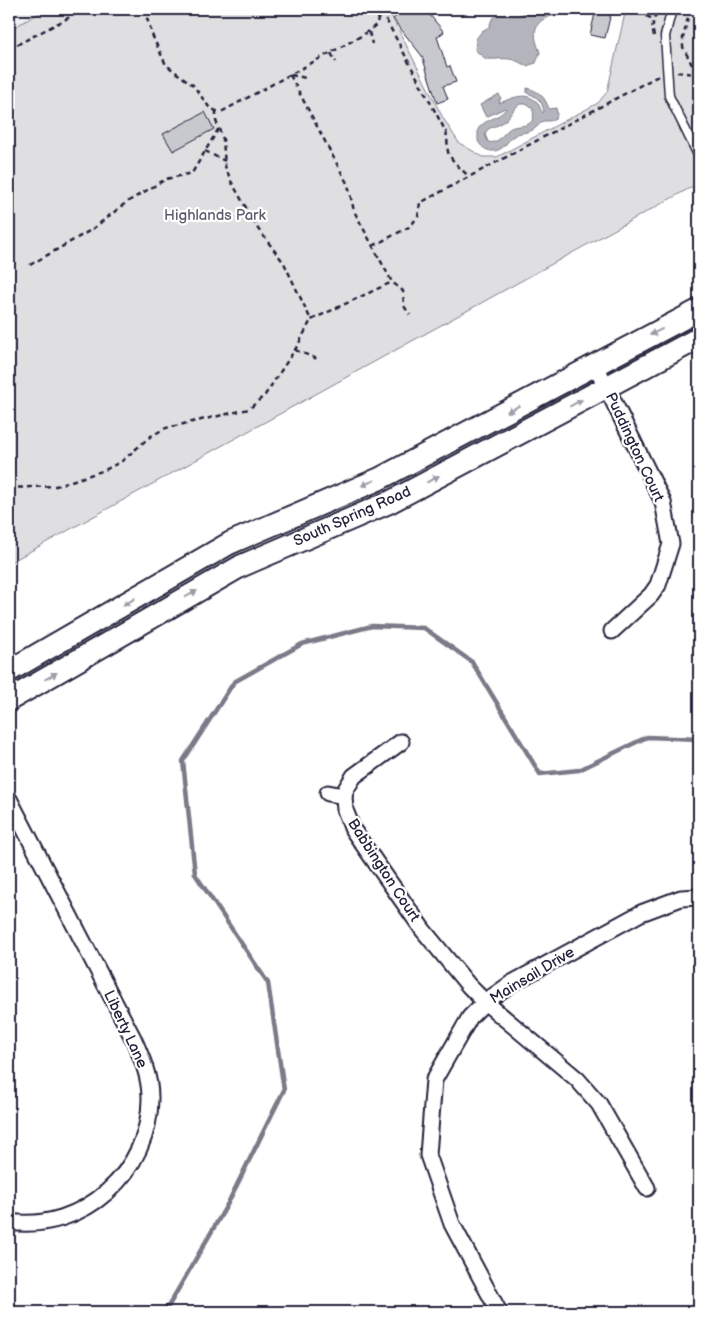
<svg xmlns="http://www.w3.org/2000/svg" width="708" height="1321" font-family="'Balsamiq Sans',sans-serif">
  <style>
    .built { fill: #eeeef1 }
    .green { fill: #dfdfe2; stroke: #80808e }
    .water { fill: #b4b4bc; stroke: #7a7a88; fill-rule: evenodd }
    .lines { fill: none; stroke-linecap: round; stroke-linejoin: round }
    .stream { stroke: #7a7a88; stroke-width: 4.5 }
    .building { fill: #c8c8cf; stroke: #22223b }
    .service-casing { stroke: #22223b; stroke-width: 11 }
    .minor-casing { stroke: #22223b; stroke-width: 19 }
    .secondary-casing { stroke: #22223b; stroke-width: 25 }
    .path { stroke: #22223b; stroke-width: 2.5; stroke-dasharray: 5 4; stroke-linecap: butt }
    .service { stroke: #fff; stroke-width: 8 }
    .minor { stroke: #fff; stroke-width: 15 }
    .secondary { stroke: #fff; stroke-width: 21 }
    .oneway { fill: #9c9ca7 }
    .labels { text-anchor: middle; stroke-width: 4.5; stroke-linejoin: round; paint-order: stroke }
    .park-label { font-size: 15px; fill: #5b5b6d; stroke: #fff }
    .street-label { font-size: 15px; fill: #22223b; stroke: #fff }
  </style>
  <rect width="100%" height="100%" fill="#fff"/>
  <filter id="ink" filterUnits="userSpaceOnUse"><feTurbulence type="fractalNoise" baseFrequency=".02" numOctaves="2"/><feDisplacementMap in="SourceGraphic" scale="10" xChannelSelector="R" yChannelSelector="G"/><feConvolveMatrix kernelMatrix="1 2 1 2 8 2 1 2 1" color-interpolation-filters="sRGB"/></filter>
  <g filter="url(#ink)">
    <!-- built -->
    <path class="built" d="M9,9H47L9,30Z"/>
    <!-- green -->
    <path class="green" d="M47,9H388L443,118L459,143L483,157H497L598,103L607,92L626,9H699V183L9,563V30Z"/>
    <!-- water -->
    <g class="water">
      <path d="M530,9H570L563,14C537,17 529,27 540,52L536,63L526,66C509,55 504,60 486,59L475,50L476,39L482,31L489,27L492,19L496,16C509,13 518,21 530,9Z"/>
      <path d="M527,88C539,91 545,97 549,109L556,108C559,121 554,121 543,121C539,123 538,127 534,129C529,133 521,132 515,135C510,138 508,142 504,146C495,155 483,151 478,141V129C485,119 498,119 506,109L505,108L486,117L480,105L499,94L501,99L499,100L500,103C512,98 526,91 537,102C540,106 540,110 543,113L544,111C542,101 537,96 527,93ZM520,104H526L532,108C534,113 535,119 530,123C525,127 517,125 511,128C502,133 499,145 488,142L485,134L487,130C492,126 498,126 502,123C510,118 512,109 520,104Z"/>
    </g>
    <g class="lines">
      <!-- stream -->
      <path class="stream" d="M165,1312L227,1205L284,1090L268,983L195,874L183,761L234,682L302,644L372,626L424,628L472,662L540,774L579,770L647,737L699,739"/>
    </g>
    <!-- building -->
    <g class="building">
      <path d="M405,9H425L444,32L437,37L447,67L450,66L456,82L443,86L448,99L437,103L422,56L393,19Z"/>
      <path d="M596,9H612L605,38L590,35Z"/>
      <path d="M205,112L214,129L173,151L163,134Z"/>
    </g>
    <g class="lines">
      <!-- service casing -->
      <g class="service-casing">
        <path id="service" d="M672,9L665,36L669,96L699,157"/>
      </g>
      <!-- minor casing -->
      <g class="minor-casing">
        <g id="minor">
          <path d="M595,364L663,502L671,544L658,585L651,595L612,631"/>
          <path d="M401,742L354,776L346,789L344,796L345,810L353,830L423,930L469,986L485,1002L577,1079L599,1104L647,1188"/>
          <path d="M328,793L344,796"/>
          <path d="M9,799L133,1038C141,1056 150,1076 150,1097C151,1171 83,1233 9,1222"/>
          <path d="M499,1312L452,1224L428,1155L434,1080L470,1017L485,1002L512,983L641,913L681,898L699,897"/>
        </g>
      </g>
      <!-- secondary casing -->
      <g class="secondary-casing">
        <g id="secondary">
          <path d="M9,671L230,543L379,479L699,310"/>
          <path d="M9,700L241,566L390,502L699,338"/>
        </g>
      </g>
      <!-- path -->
      <g class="path">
        <path d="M144,9L153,37L166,65L193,85L209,107L216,111H223L363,35L376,25L381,11L380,9"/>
        <path d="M630,9L653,19"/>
        <path d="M690,9L683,38V47L699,79"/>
        <path d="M382,12L446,132C448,140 447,145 448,152C451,161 463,170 469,177"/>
        <path d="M369,32L372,44"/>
        <path d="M654,36L652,28L657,9"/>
        <path d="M9,49L85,9"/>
        <path d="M331,53L336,62"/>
        <path d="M677,72L697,74"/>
        <path d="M290,75L348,185L354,211L392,282L403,291L404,306L410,315"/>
        <path d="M291,75L306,78"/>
        <path d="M216,111V121L223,139L225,166L231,181L258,229L284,263L311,320L392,282"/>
        <path d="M205,151L225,161"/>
        <path d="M373,246L409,227L418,217L420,203L658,76"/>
        <path d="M30,265L91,230L127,202L166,179L192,173L219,128"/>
        <path d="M295,350L320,360"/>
        <path d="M9,488L56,486L105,470L122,461L151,436L166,428L249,409L265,395L298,345L311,320"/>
      </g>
      <!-- service -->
      <use href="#service" class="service"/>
      <!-- minor -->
      <use href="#minor" class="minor"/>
      <!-- secondary -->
      <use href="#secondary" class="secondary"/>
    </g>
    <!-- one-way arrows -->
    <defs><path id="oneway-solid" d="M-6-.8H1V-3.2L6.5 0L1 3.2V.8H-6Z" transform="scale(1.25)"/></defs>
    <g class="oneway">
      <use href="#oneway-solid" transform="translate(656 332) rotate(153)"/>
      <use href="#oneway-solid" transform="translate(576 403) rotate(-28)"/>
      <use href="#oneway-solid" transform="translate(513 409) rotate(152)"/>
      <use href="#oneway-solid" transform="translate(433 479) rotate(-28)"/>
      <use href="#oneway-solid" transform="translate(368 483) rotate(157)"/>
      <use href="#oneway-solid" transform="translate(191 594) rotate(-30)"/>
      <use href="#oneway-solid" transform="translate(129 602) rotate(149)"/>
      <use href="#oneway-solid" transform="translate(51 676) rotate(-30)"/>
    </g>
  </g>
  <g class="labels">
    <!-- park labels -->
    <g class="park-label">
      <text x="215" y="220">Highlands Park</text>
    </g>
    <!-- street labels -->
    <g class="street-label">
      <text transform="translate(635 447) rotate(65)" y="5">Puddington Court</text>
      <text transform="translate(352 516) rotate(-24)" y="5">South Spring Road</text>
      <text transform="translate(384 870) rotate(57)" y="5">Babbington Court</text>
      <text transform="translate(532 975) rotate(-31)" y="5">Mainsail Drive</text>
      <text transform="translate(126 1029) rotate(65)" y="5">Liberty Lane</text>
    </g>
  </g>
  <!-- margin -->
  <rect width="708" height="1321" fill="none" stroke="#fff" stroke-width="30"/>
  <rect x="15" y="15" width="678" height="1291" fill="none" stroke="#22223b" stroke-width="2" filter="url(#ink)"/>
</svg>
